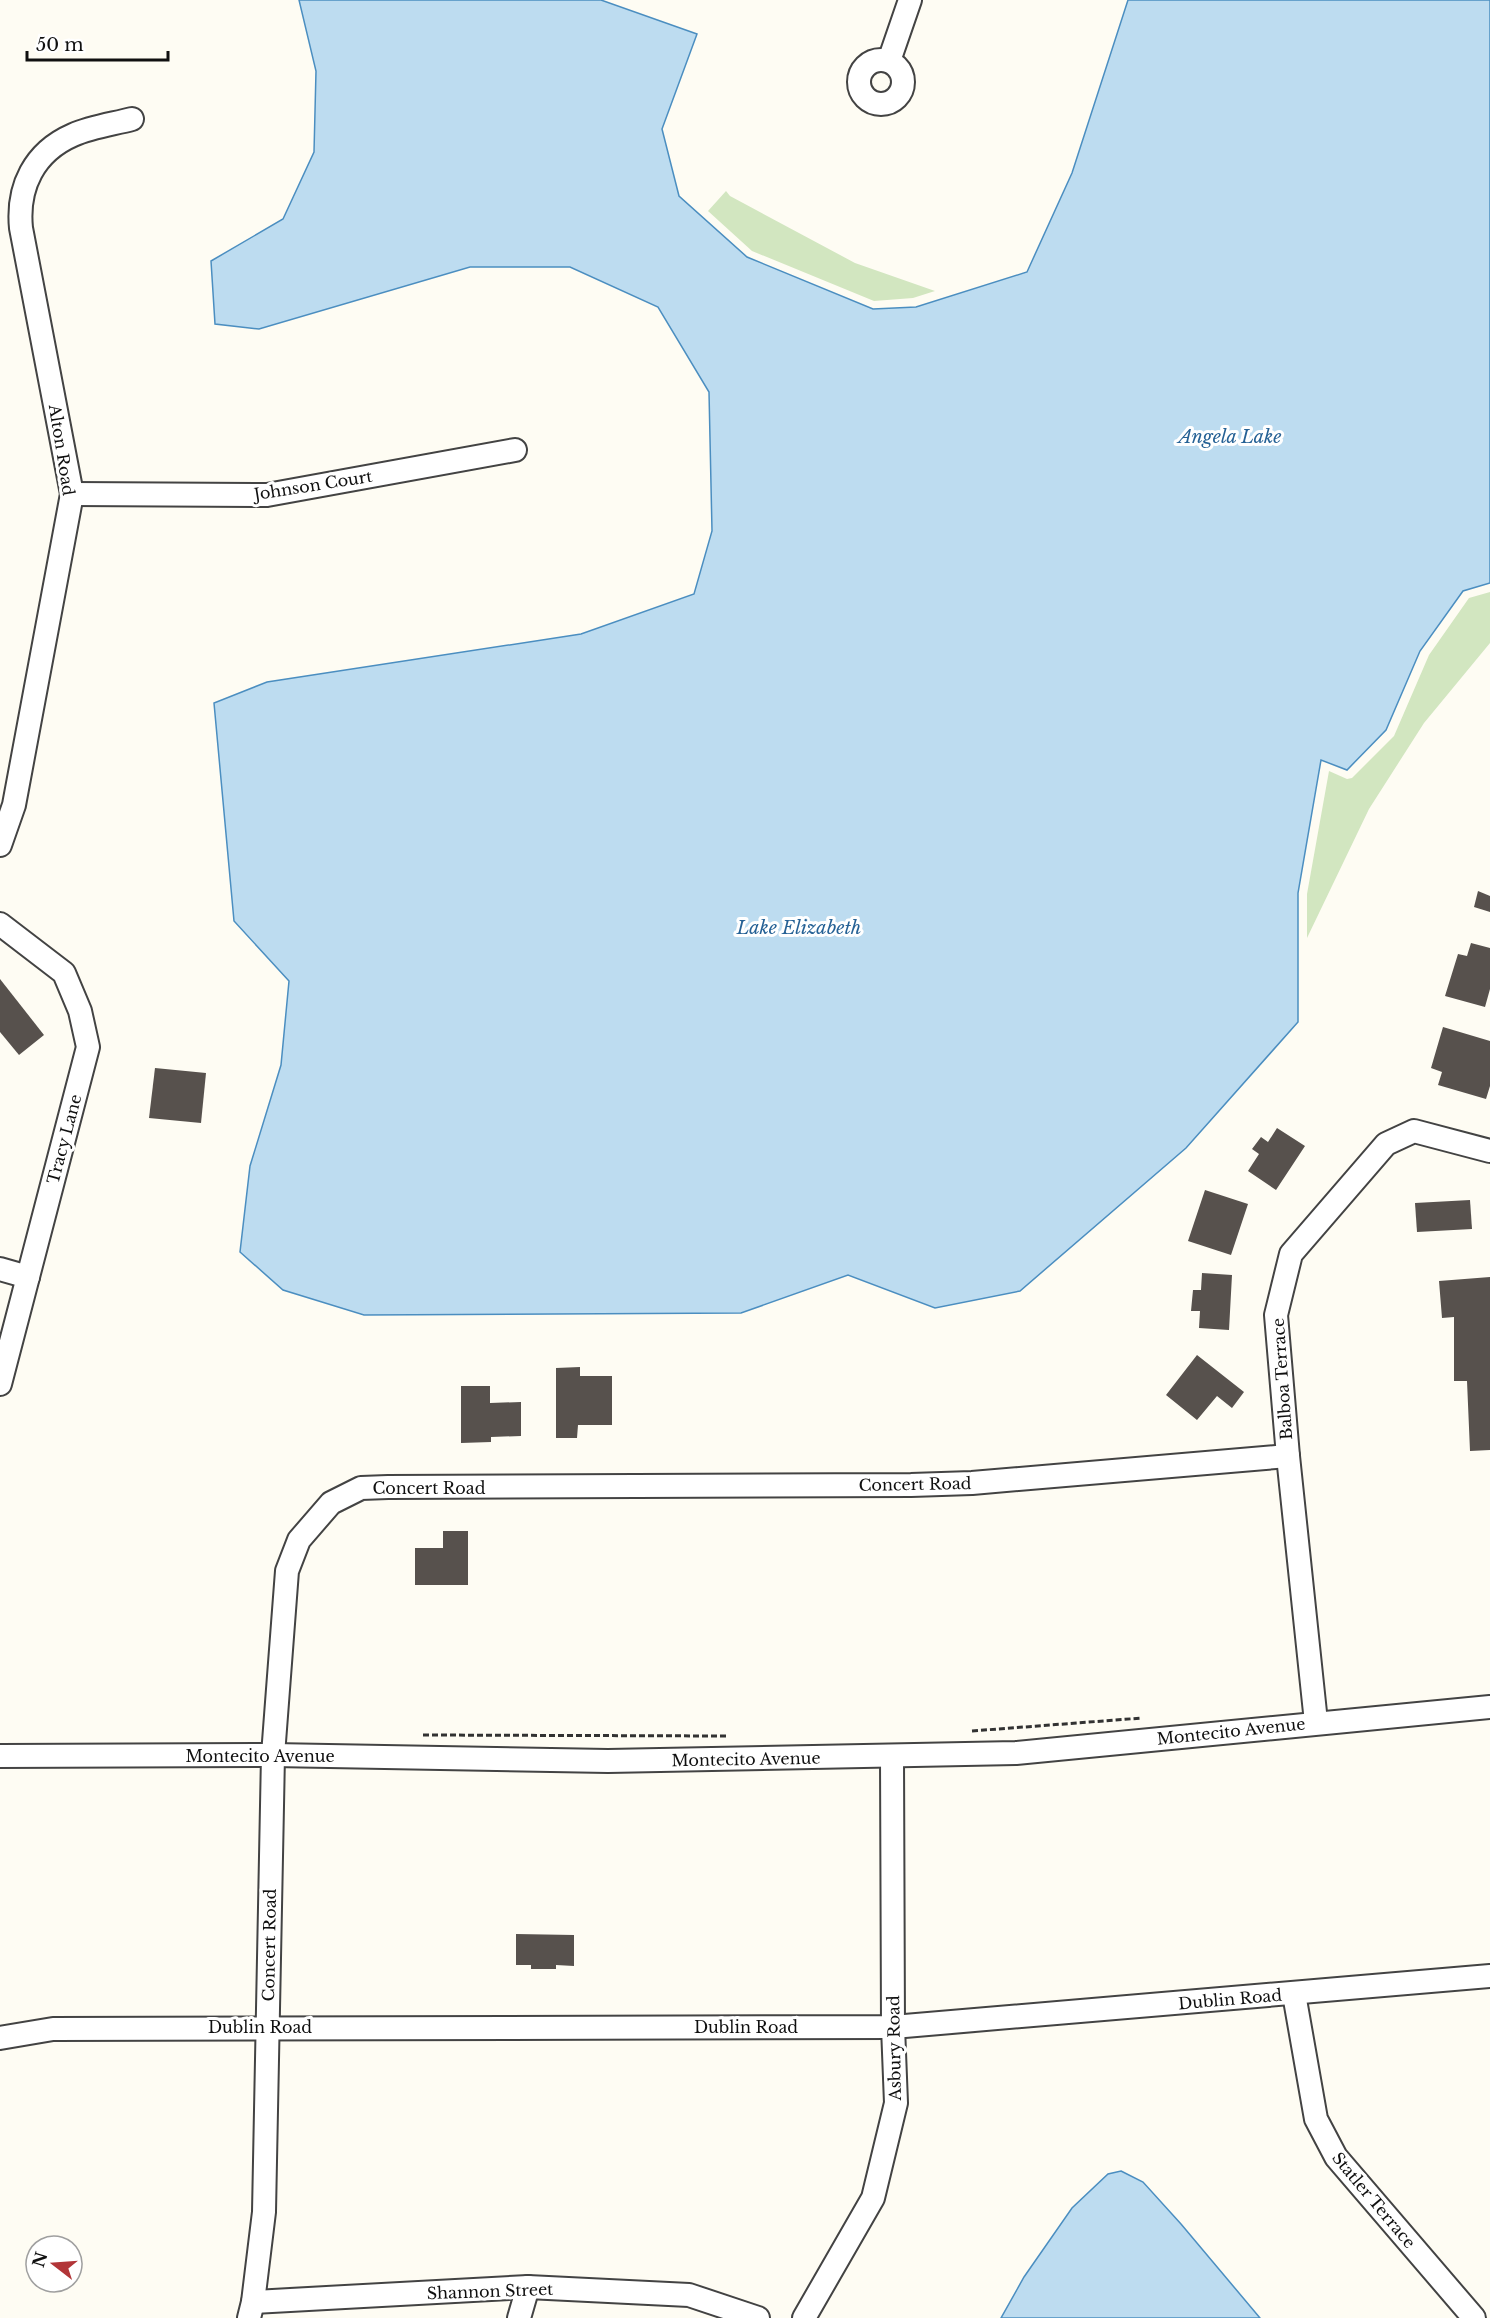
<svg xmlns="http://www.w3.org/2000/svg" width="1490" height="2318" font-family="'Libre Baskerville',serif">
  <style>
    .green { fill: #d2e6c0 }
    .water { fill: #bddcf0; stroke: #4b8ec0; stroke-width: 1.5 }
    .building { fill: #57514d }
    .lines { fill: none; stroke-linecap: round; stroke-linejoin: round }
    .minor-casing { stroke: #434343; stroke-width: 26 }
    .path { stroke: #323232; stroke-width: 3; stroke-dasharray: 6 3; stroke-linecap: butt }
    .minor { stroke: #fff; stroke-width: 22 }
    .labels { text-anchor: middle; stroke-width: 6; stroke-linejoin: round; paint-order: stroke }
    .street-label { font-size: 16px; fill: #101010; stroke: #fff }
    .water-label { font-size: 18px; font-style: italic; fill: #256195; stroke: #fff }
  </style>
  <rect width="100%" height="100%" fill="#fefcf3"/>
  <!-- green -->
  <g class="green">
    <path d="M726,191L730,196L855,263L935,291L913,298L874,301L752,251L708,211Z"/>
    <path d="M1490,592V643L1424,723L1369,809L1307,938V894L1329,771L1347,779L1352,778L1394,736L1429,655L1469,598Z"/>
  </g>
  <!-- water -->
  <g class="water">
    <path d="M299,0H601L697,34L662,129L679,196L747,257L873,309L916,307L1027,272L1072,173L1128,0H1490V583L1463,591L1420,651L1386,730L1347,770L1321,760L1298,893V1022L1186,1148L1020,1291L935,1308L848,1275L741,1313L364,1315L283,1290L240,1252L250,1166L281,1065L289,981L234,921L214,703L267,682L581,634L694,594L712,531L709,392L658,307L570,267H470L259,329L215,324L211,261L283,219L314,152L316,71Z"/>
    <path d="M1121,2171L1143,2182L1181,2224L1260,2318H1001L1024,2277L1072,2208L1108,2174Z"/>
  </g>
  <!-- building -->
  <g class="building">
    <path d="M1478,891L1490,896V912L1474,907Z"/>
    <path d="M1471,943L1490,948V989L1485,1007L1445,996L1458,954L1467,956Z"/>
    <path d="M0,979L44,1035L19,1055L0,1032Z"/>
    <path d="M1443,1027L1490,1041V1086L1486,1099L1438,1085L1442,1072L1431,1068Z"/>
    <path d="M155,1068L206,1073L201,1123L149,1118Z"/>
    <path d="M1277,1128L1305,1146L1276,1190L1248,1171L1259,1154L1252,1149L1261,1137L1268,1142Z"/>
    <path d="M1205,1190L1248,1204L1231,1255L1188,1241Z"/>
    <path d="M1470,1200L1472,1229L1417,1232L1415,1203Z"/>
    <path d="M1202,1273L1232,1275L1229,1330L1199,1328L1200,1311H1191L1193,1290H1201Z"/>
    <path d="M1490,1277V1450L1470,1451L1467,1381H1454V1317L1442,1318L1439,1281Z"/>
    <path d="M1197,1355L1244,1392L1232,1408L1217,1396L1197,1420L1166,1395Z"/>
    <path d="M580,1367V1376H612V1425H578L577,1438H556V1368Z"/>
    <path d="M461,1386H490V1403L521,1402V1436L491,1437V1442L461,1443Z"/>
    <path d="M443,1531H468V1585H415V1548H443Z"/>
    <path d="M516,1934L574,1935V1966L556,1965V1969H531V1965H516Z"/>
  </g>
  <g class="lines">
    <!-- minor casing -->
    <g class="minor-casing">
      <g id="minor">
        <circle cx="881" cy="82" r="22"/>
        <path d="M889,61L910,0"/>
        <path d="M72,494L267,495L515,450"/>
        <path d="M0,845L14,805L72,494L21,228C17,187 34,152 73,135C91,127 113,124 132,119"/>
        <path d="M0,924L64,973L80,1011L88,1047L0,1384"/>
        <path d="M0,1269L28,1277"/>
        <path d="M1316,1722L1288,1456L1276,1315L1291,1254L1386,1144L1414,1131L1490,1151"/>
        <path d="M0,1756L273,1755L608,1761L1016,1753L1490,1707"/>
        <path d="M1294,1994L1316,2119L1336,2157L1474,2318"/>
        <path d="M0,2038L53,2029L893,2027L1490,1976"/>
        <path d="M253,2302L528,2287L689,2295L758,2318"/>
        <path d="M249,2318L253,2302L264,2212L273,1755L287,1571L299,1540L331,1503L361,1488L388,1487L911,1485L972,1483L1288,1456"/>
        <path d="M519,2318L528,2287"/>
        <path d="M804,2318L873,2198L896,2103L893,2027L892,1756"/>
      </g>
    </g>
    <!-- path -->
    <g class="path">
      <path d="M972,1731L1142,1718"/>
      <path d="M423,1735L726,1736"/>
    </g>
    <!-- minor -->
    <use href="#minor" class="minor"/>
  </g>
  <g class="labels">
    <!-- street labels -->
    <g class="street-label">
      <text transform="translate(62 450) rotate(81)" y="6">Alton Road</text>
      <text transform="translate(313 485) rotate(-9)" y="6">Johnson Court</text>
      <text transform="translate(64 1139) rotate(-75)" y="6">Tracy Lane</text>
      <text transform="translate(1282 1379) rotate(-94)" y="6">Balboa Terrace</text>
      <text transform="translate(915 1484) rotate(-1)" y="6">Concert Road</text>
      <text x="429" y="1494">Concert Road</text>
      <text transform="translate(1231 1731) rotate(-6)" y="6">Montecito Avenue</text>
      <text x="260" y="1762">Montecito Avenue</text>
      <text transform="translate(746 1759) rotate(-1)" y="6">Montecito Avenue</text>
      <text transform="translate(269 1945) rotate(-89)" y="6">Concert Road</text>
      <text transform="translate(1230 1999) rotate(-5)" y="6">Dublin Road</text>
      <text x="260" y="2033">Dublin Road</text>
      <text x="746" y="2033">Dublin Road</text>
      <text transform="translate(894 2048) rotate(-91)" y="6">Asbury Road</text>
      <text transform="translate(1374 2200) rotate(50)" y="6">Statler Terrace</text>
      <text transform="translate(490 2291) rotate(-2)" y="6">Shannon Street</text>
    </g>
    <!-- water labels -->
    <g class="water-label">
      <text x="1230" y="443">Angela Lake</text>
      <text x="799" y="934">Lake Elizabeth</text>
    </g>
  </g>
  <!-- north arrow -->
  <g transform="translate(54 2264) rotate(287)"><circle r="28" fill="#ffffff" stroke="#9f9f9f" stroke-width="1.5"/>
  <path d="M0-4.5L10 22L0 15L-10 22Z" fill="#b23538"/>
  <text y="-9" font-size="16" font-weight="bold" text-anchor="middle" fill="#101010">N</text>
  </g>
  <!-- scale -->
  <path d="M27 51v9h141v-9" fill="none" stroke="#101010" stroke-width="3"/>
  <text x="36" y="51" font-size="18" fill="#101010" stroke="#ffffff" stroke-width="4.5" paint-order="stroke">50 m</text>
</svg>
